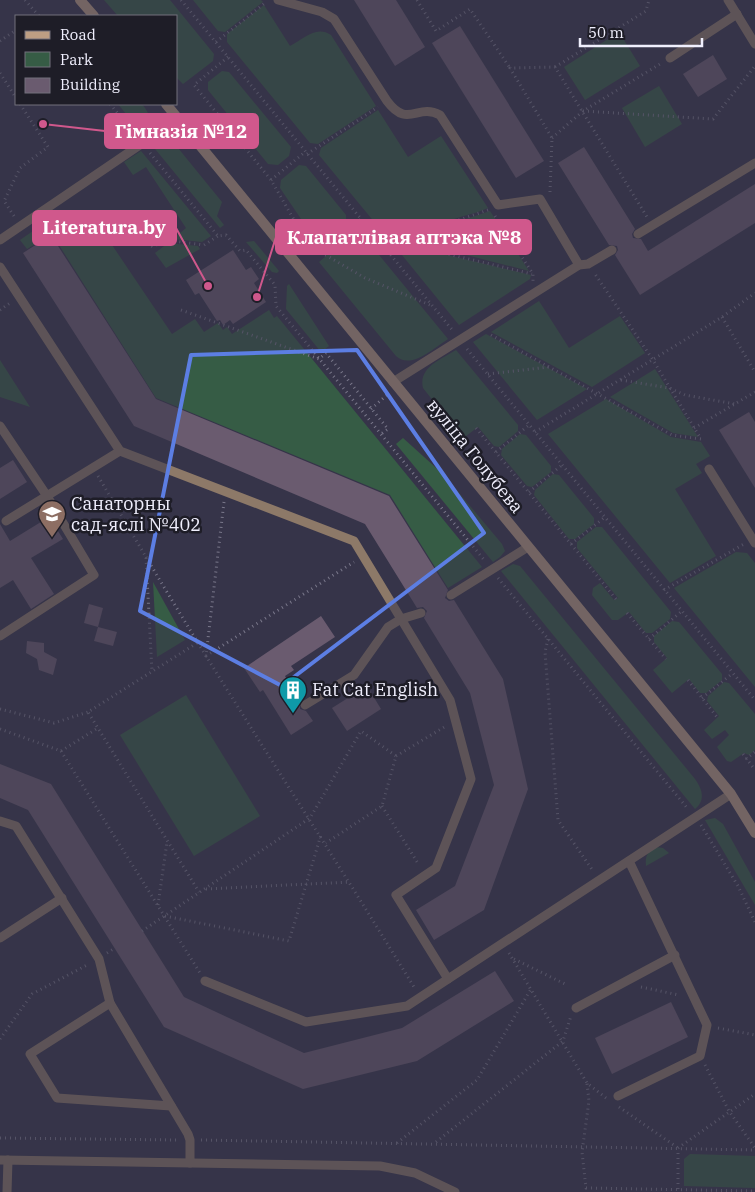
<svg xmlns="http://www.w3.org/2000/svg" width="755" height="1192" font-family="'IBM Plex Serif',serif">
  <style>
    .green { fill: #365c45 }
    .building { fill: #6a5b6f }
    .lines { fill: none; stroke-linecap: round; stroke-linejoin: round }
    .path { stroke: #7a788b; stroke-width: 3; stroke-dasharray: 1 4; stroke-linecap: butt }
    .service { stroke: #8d7968; stroke-width: 9 }
    .secondary { stroke: #bd9e83; stroke-width: 10 }
    .marked { fill: none; stroke: #5c7ee3; stroke-width: 4; stroke-linejoin: round }
    .labels { text-anchor: middle; stroke-width: 5; stroke-linejoin: round; paint-order: stroke }
    .street-label { font-size: 18px; fill: #f0effd; stroke: #1e1d27 }
    .poi-label { font-size: 18px; fill: #f0effd; stroke: #1e1d27; text-anchor: start }
    .leader { fill: none; stroke: #d0588c; stroke-width: 2 }
    .callout-dot { fill: #d0588c; stroke: #1e1d27; stroke-width: 2 }
    .callout { fill: #d0588c; stroke: #d0588c; stroke-width: 2 }
    .callout-label { font-size: 19px; text-anchor: middle; font-weight: bold; fill: #fff }
  </style>
  <rect width="100%" height="100%" fill="#363449"/>
  <!-- green -->
  <g class="green">
    <path d="M104,0H170L214,54L213,61L183,84L176,77V16H118Z"/>
    <path d="M193,0H261L263,2L225,32L218,31Z"/>
    <path d="M264,5L290,46C304,39 316,25 331,35L376,106L318,144L310,143L227,42V34Z"/>
    <path d="M619,32L640,66L585,100L564,67Z"/>
    <path d="M222,71L229,72L291,147L289,156L278,165L268,164L208,90V82Z"/>
    <path d="M659,86L682,124L645,147L622,108Z"/>
    <path d="M118,104H142C150,114 155,125 143,135Z"/>
    <path d="M378,110L408,157L441,136L488,208C475,214 460,216 446,222C427,231 412,239 390,241L319,155L321,148Z"/>
    <path d="M163,141L178,148L222,202L217,216L224,225L220,228L151,144Z"/>
    <path d="M141,151L211,236L202,242L173,239L186,228L146,167L133,175L124,162Z"/>
    <path d="M299,165L306,166L346,215V222L325,240L314,238L280,188L281,180Z"/>
    <path d="M490,211L529,271L412,241L428,236L448,225Z"/>
    <path d="M33,231L110,242L172,334L195,319L204,332L218,323L223,330L227,327L232,334L269,310L274,318L277,316L482,567L448,588L390,495L156,398L52,234L27,249L20,240Z"/>
    <path d="M355,232L361,233L448,339C434,348 411,370 396,356L319,262Z"/>
    <path d="M254,241L279,271L277,273L272,272L246,242Z"/>
    <path d="M168,243L198,246L200,249L166,268L155,253Z"/>
    <path d="M406,243L439,253L531,275L530,279L459,325L393,244Z"/>
    <path d="M289,284L329,346L321,352L286,309L287,286Z"/>
    <path d="M539,301L569,348L620,316L645,353L592,387L491,332Z"/>
    <path d="M486,334L587,389L537,420L473,342Z"/>
    <path d="M456,350L518,425V431L499,447L494,446L478,427L466,436H461L423,388C418,367 442,359 456,350Z"/>
    <path d="M0,360L30,407L0,397Z"/>
    <path d="M655,369L698,437L673,433L610,397Z"/>
    <path d="M606,399L671,437L701,442L710,456L696,464L702,473L675,489L716,556L670,583L548,434Z"/>
    <path d="M520,434L526,435L551,466V472L532,487L527,486L501,455L502,449Z"/>
    <path d="M403,438L444,475L502,544L505,551L500,557L493,562L396,444Z"/>
    <path d="M553,474L559,475L594,518V524L575,539H569L534,495L535,490Z"/>
    <path d="M596,527H602L671,612L670,619L652,633H646L629,612L618,620H612L592,595L593,588L600,583L614,600L618,598L577,548V542Z"/>
    <path d="M736,552L747,553L755,563V687L674,588Z"/>
    <path d="M513,564L520,566L695,779C702,789 706,800 695,809L501,571Z"/>
    <path d="M153,582L185,640L157,657Z"/>
    <path d="M672,621L679,622L722,674V680L706,693H700L689,679L672,693L653,670L667,658L654,642V636Z"/>
    <path d="M724,682L729,683L755,714V750L749,755L744,753L731,762L727,761L717,747L729,735L725,730L712,739L704,730L719,716L707,701L708,696Z"/>
    <path d="M186,695L260,816L194,856L120,735Z"/>
    <path d="M715,818L723,824L755,882V905L705,820Z"/>
    <path d="M656,847L663,848L669,853L646,866C645,856 647,852 656,847Z"/>
    <path d="M690,1154L755,1156V1188L684,1186V1159Z"/>
  </g>
  <!-- building -->
  <g class="building">
    <path d="M354,0H396L425,47L395,66Z"/>
    <path d="M460,26L544,161L516,178L432,43Z"/>
    <path d="M713,55L727,79L698,97L683,74Z"/>
    <path d="M584,147L635,229L632,234L633,238L641,239L648,251L755,184V223L640,295L615,255L618,250L617,246L609,245L558,163Z"/>
    <path d="M51,235L156,399L389,496L448,590L445,598L449,601L454,600L503,679L528,789L484,910L434,940L416,910L455,886L494,785L470,693L424,618L427,611L423,607L417,608L365,524L134,426L23,253Z"/>
    <path d="M233,250L246,270L251,267L259,279L254,283L266,302L233,324L230,320L223,325L220,320L217,321L199,293L195,295L186,280Z"/>
    <path d="M749,412L755,422V488L719,430Z"/>
    <path d="M13,460L27,482L0,499V468Z"/>
    <path d="M49,517L63,539L31,558L54,594L31,609L13,580L0,588V524L10,541Z"/>
    <path d="M89,604L103,608L98,627L84,623Z"/>
    <path d="M321,616L335,637L291,666L294,670L285,676L300,701V709L306,711L313,721L291,735L263,690L260,692L244,668Z"/>
    <path d="M98,627L117,632L113,646L94,641Z"/>
    <path d="M27,641L44,643V652L57,659L53,675L39,670L37,659L26,653Z"/>
    <path d="M367,686L381,709L347,731L332,708Z"/>
    <path d="M0,764L51,784L184,997L304,1053L402,1028L495,971L514,1001L417,1061L303,1089L164,1027L28,810L0,798Z"/>
    <path d="M671,1002L688,1037L612,1074L595,1038Z"/>
  </g>
  <g class="lines">
    <!-- path -->
    <g class="path">
      <path d="M25,0L39,16"/>
      <path d="M181,0L454,332"/>
      <path d="M417,0L436,31L470,9L510,68"/>
      <path d="M0,41L16,30"/>
      <path d="M216,42L265,3"/>
      <path d="M228,57L194,85L271,180L297,225L317,250L365,278L430,305"/>
      <path d="M555,67L646,11L649,0"/>
      <path d="M0,73L16,98"/>
      <path d="M110,104L135,134"/>
      <path d="M583,111L713,119L755,66"/>
      <path d="M552,138L583,111L660,64"/>
      <path d="M216,147L233,133"/>
      <path d="M150,153L218,236L226,235L240,251L246,250L275,285L276,306L485,561"/>
      <path d="M307,154L378,107"/>
      <path d="M271,180L305,152"/>
      <path d="M550,192L552,138L510,68L555,67L647,217"/>
      <path d="M14,216L4,201L20,168L48,147L20,104"/>
      <path d="M495,216L533,274V281"/>
      <path d="M38,228L110,239L113,243L130,231L153,247L165,240L204,245L218,236"/>
      <path d="M408,241L427,234L447,224L488,210"/>
      <path d="M381,244L406,241L439,252L532,274"/>
      <path d="M313,254L322,246L326,247L360,219"/>
      <path d="M0,310L10,303"/>
      <path d="M181,310L319,359L326,353L388,429L381,434"/>
      <path d="M722,317L755,372"/>
      <path d="M491,335L672,435L701,439L653,360L595,274"/>
      <path d="M467,349L755,700"/>
      <path d="M488,374L549,367"/>
      <path d="M621,380L669,388L685,395L735,404"/>
      <path d="M371,409L388,394"/>
      <path d="M476,428L616,599"/>
      <path d="M694,428L755,392"/>
      <path d="M535,432L722,317L755,293"/>
      <path d="M496,452L529,425"/>
      <path d="M98,476L146,557L152,672"/>
      <path d="M529,492L562,465"/>
      <path d="M224,502L206,656L354,562"/>
      <path d="M571,544L605,517"/>
      <path d="M146,557C232,702 326,843 414,987"/>
      <path d="M498,578L688,809"/>
      <path d="M664,590L744,544"/>
      <path d="M627,613L666,659"/>
      <path d="M548,639L545,652L558,820L593,871"/>
      <path d="M649,639L682,611"/>
      <path d="M197,643L88,712L199,892"/>
      <path d="M688,680L717,717"/>
      <path d="M702,698L733,673"/>
      <path d="M0,709L54,723L88,712"/>
      <path d="M0,729L61,751L98,728"/>
      <path d="M61,751L200,973"/>
      <path d="M743,754L755,770"/>
      <path d="M396,756L446,726"/>
      <path d="M746,759L755,752"/>
      <path d="M382,806L419,865"/>
      <path d="M701,825L738,886L755,922"/>
      <path d="M206,889L350,882"/>
      <path d="M158,905L167,842"/>
      <path d="M165,916L289,941L321,835"/>
      <path d="M142,931L310,818L361,731L396,756L382,806L326,843"/>
      <path d="M107,953L115,948"/>
      <path d="M509,953L587,1083"/>
      <path d="M514,959L565,984"/>
      <path d="M641,987L679,995"/>
      <path d="M718,1028L755,1035"/>
      <path d="M0,1039L32,994L89,964"/>
      <path d="M705,1065L729,1111L755,1148"/>
      <path d="M606,1098L587,1083L589,1101L582,1152L586,1188L755,1191"/>
      <path d="M619,1107L678,1148"/>
      <path d="M0,1138L177,1140"/>
      <path d="M201,1140L755,1150"/>
      <path d="M436,1142L563,1041L571,1016"/>
      <path d="M397,1143L477,1080L531,989"/>
      <path d="M678,1148L755,1094"/>
      <path d="M678,1189V1149"/>
    </g>
    <!-- service -->
    <g class="service">
      <path d="M278,0L322,12L334,19L387,101C408,129 417,103 440,115L498,205L540,199L579,265"/>
      <path d="M728,0L755,44"/>
      <path d="M670,58L737,14"/>
      <path d="M638,234L755,163"/>
      <path d="M0,240L178,119"/>
      <path d="M0,267L120,451L354,541L450,700L471,779L436,868L396,895L448,979L407,1006L306,1022L205,981"/>
      <path d="M393,382L579,265L588,264L612,250"/>
      <path d="M0,426L47,496L94,575L0,636"/>
      <path d="M709,469L755,543"/>
      <path d="M6,521L120,451"/>
      <path d="M451,595L528,547"/>
      <path d="M305,705L354,675L388,627L401,619L421,613"/>
      <path d="M0,821L16,826L99,959L110,1003L188,1134L190,1140V1163"/>
      <path d="M0,938L62,898"/>
      <path d="M448,979L731,794"/>
      <path d="M110,1003L30,1054L57,1098L171,1106"/>
      <path d="M576,1008L675,955"/>
      <path d="M618,1096L700,1056L707,1025L629,861"/>
      <path d="M0,1160L380,1166L415,1173L455,1192"/>
      <path d="M7,1192L8,1160"/>
    </g>
    <!-- secondary -->
    <g class="secondary">
      <path d="M80,0L94,16"/>
      <path d="M166,104L731,794L755,833"/>
    </g>
  </g>
  <!-- marked area -->
  <path d="M0 0H755V1192H0ZM357,350L484,533L282,686L140,611L191,355Z" fill="#363449" fill-opacity=".55" fill-rule="evenodd"/>
  <path class="marked" d="M357,350L484,533L282,686L140,611L191,355Z"/>
  <!-- icons -->
  <defs>
    <g id="school-pin" transform="scale(1.4375)"><path d="M0 17L-7.5 6A9.5 9.5 0 1 1 7.5 6Z" fill="#8d6e63" stroke="#1e1d27"/><path d="M0-5L7-2L0 1L-7-2ZM-4 1L0 2.5L4 1V4Q0 6-4 4Z" fill="#fff"/></g>
    <g id="building-pin" transform="scale(1.4375)"><path d="M0 17L-7.5 6A9.5 9.5 0 1 1 7.5 6Z" fill="#0f9aa8" stroke="#1e1d27"/><path d="M-4-6H4V6H1V3H-1V6H-4ZM-2.5-4.3h1.7v1.8h-1.7ZM.8-4.3h1.7v1.8H.8ZM-2.5-1h1.7V.8h-1.7ZM.8-1h1.7V.8H.8Z" fill="#fff"/></g>
  </defs>
  <g fill-rule="evenodd">
    <use href="#school-pin" x="52" y="514"/>
    <use href="#building-pin" x="293" y="690"/>
  </g>
  <g class="labels">
    <!-- street labels -->
    <g class="street-label">
      <text transform="translate(475 456) rotate(51)" y="6">вуліца Голубева</text>
    </g>
    <!-- poi labels -->
    <g class="poi-label">
      <text x="71" y="510">Санаторны<tspan x="71" dy="21">сад-яслі №402</tspan></text>
      <text x="312" y="696">Fat Cat English</text>
    </g>
  </g>
  <!-- callouts -->
  <path class="leader" d="M43 124L105 131M208 286L176 228M257 297L276 237"/>
  <g class="callout-dot">
    <circle cx="43" cy="124" r="5"/>
    <circle cx="208" cy="286" r="5"/>
    <circle cx="257" cy="297" r="5"/>
  </g>
  <g class="callout">
    <rect x="105" y="114" width="153" height="34" rx="5"/>
    <rect x="33" y="211" width="143" height="34" rx="5"/>
    <rect x="276" y="220" width="255" height="34" rx="5"/>
  </g>
  <g class="callout-label">
    <text x="181" y="138">Гімназія №12</text>
    <text x="104" y="234">Literatura.by</text>
    <text x="404" y="244">Клапатлівая аптэка №8</text>
  </g>
  <!-- legend -->
  <rect x="15" y="15" width="162" height="90" fill="#1e1d27" stroke="#72717d"/>
  <rect x="25" y="31" width="25" height="8" fill="#bd9e83" stroke="#72717d"/>
  <text x="60" y="40" font-size="15" fill="#f0effd">Road</text>
  <rect x="25" y="52" width="25" height="15" fill="#365c45" stroke="#72717d"/>
  <text x="60" y="65" font-size="15" fill="#f0effd">Park</text>
  <rect x="25" y="78" width="25" height="15" fill="#6a5b6f" stroke="#72717d"/>
  <text x="60" y="90" font-size="15" fill="#f0effd">Building</text>
  <!-- scale -->
  <path d="M580 38v8h122v-8" fill="none" stroke="#f0effd" stroke-width="2.5"/>
  <text x="588" y="38" font-size="15" fill="#f0effd" stroke="#1e1d27" stroke-width="4" paint-order="stroke">50 m</text>
</svg>
